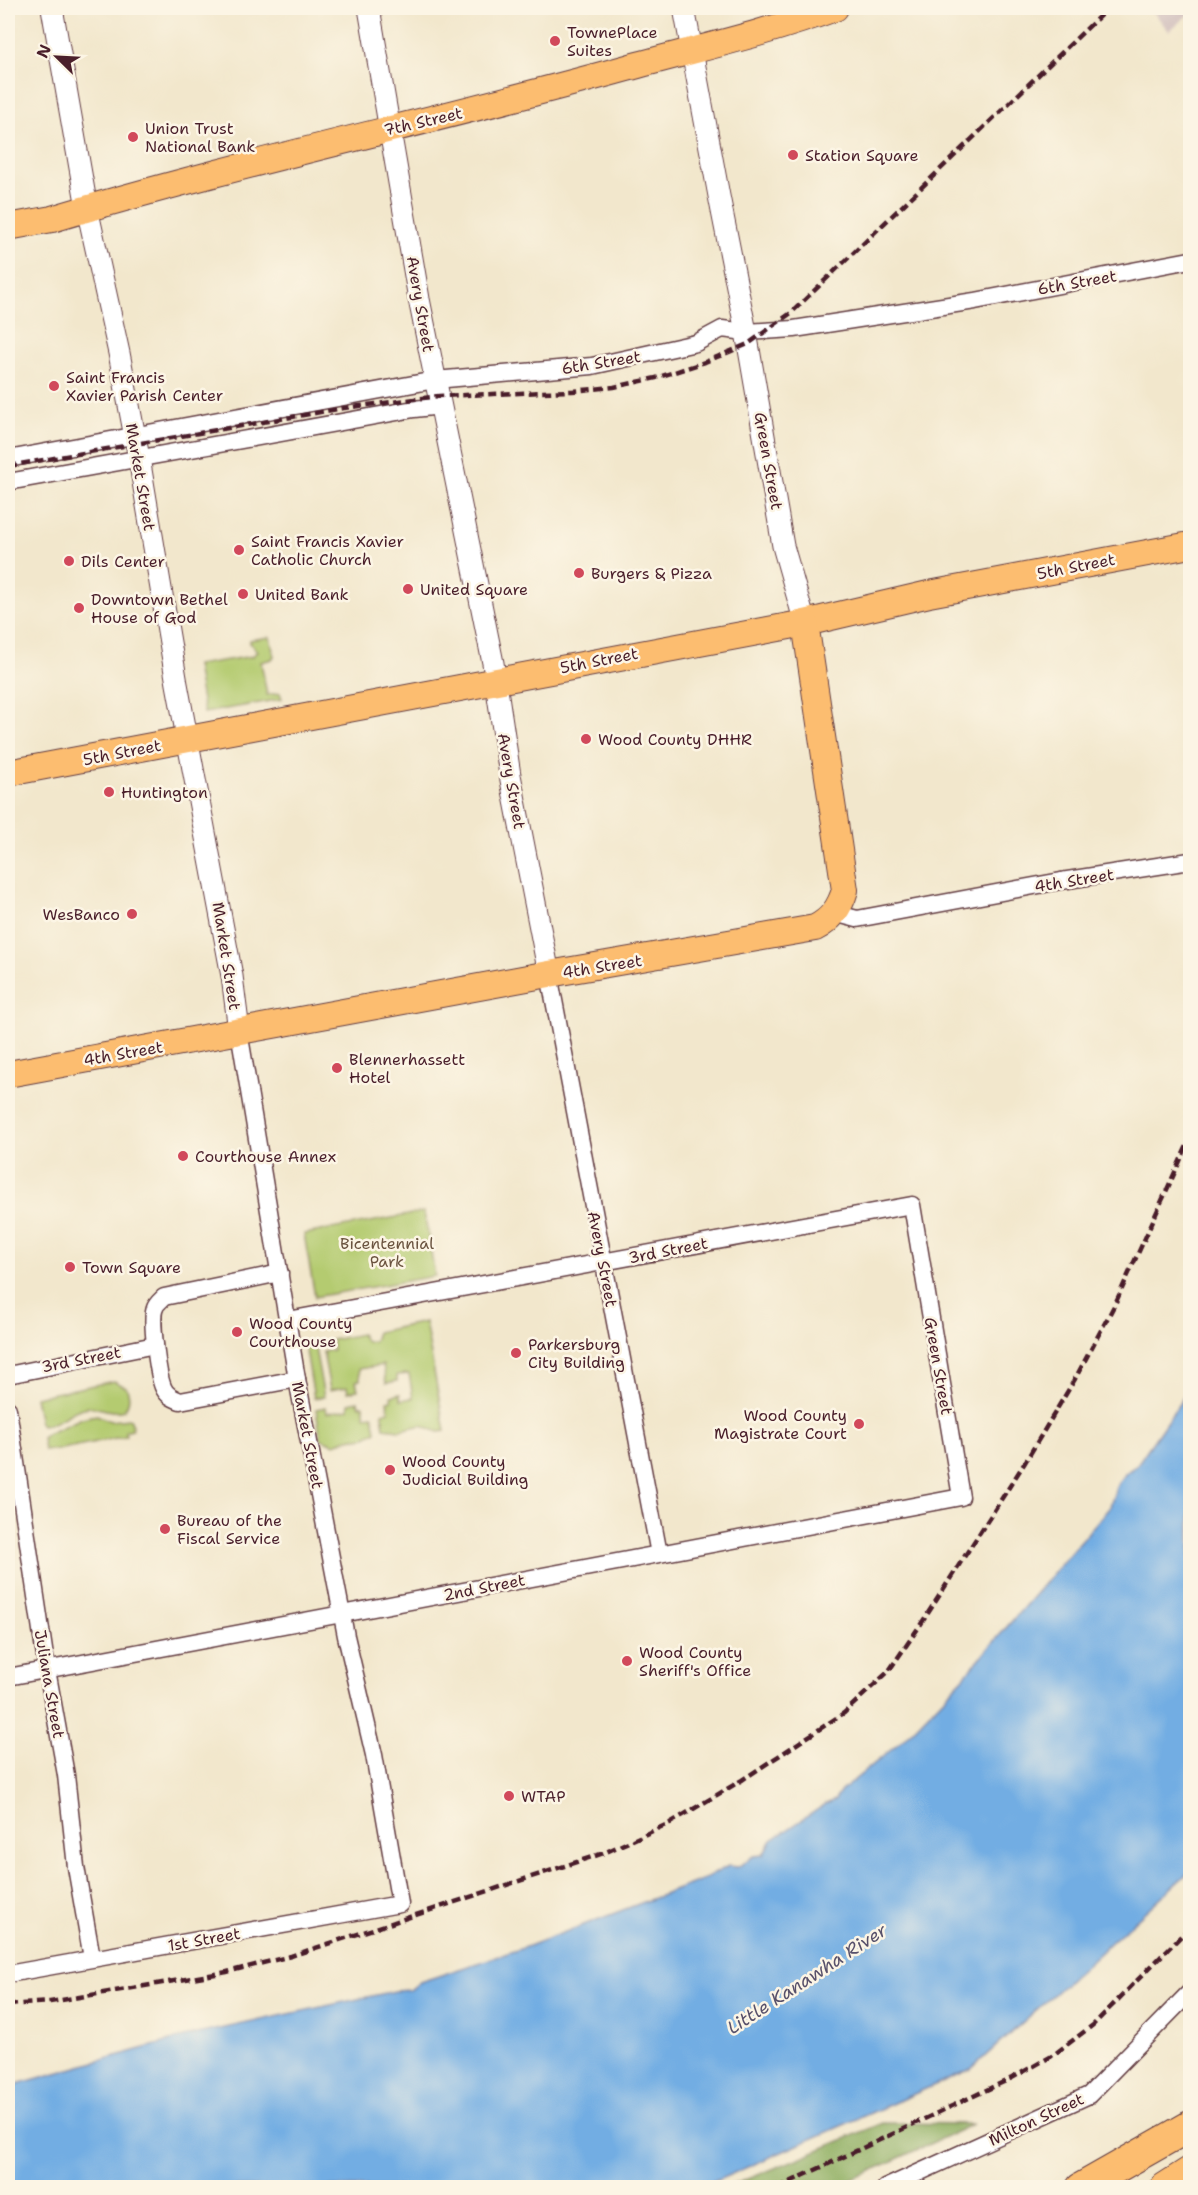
<svg xmlns="http://www.w3.org/2000/svg" width="1198" height="2195" font-family="'Shantell Sans',sans-serif">
  <style>
    .industrial { fill: #d1bfbd }
    .green { fill: #b4cb6f; stroke: #7f754d; stroke-width: 1.5 }
    .forest { fill: #8faf62; stroke: #6c6746; stroke-width: 1.5 }
    .water { fill: #72ade3; stroke: #5e6687; stroke-width: 1.5 }
    .lines { fill: none; stroke-linecap: round; stroke-linejoin: round }
    .minor-casing { stroke: #633d43; stroke-width: 19 }
    .tertiary-casing { stroke: #633d43; stroke-width: 23 }
    .primary-casing { stroke: #633d43; stroke-width: 28 }
    .motorway-casing { stroke: #633d43; stroke-width: 32 }
    .minor { stroke: #fff; stroke-width: 16 }
    .tertiary { stroke: #fff; stroke-width: 21 }
    .primary { stroke: #fcbd6f; stroke-width: 26 }
    .motorway { stroke: #fcbd6f; stroke-width: 30 }
    .rail { stroke: #4a1f2b; stroke-width: 4.5; stroke-dasharray: 9 4.5; stroke-linecap: butt }
    .poi-dot { fill: #d1495b; stroke: #fcf5e5; stroke-width: 2 }
    .labels { text-anchor: middle; stroke-width: 5; stroke-linejoin: round; paint-order: stroke }
    .poi-label { font-size: 16px; fill: #4a1f2b; stroke: #fcf5e5; text-anchor: start }
    .street-label { font-size: 16px; fill: #4a1f2b; stroke: #fcf5e5 }
    .park-label { font-size: 16px; fill: #6a533f; stroke: #fcf5e5 }
    .water-label { font-size: 18px; font-style: italic; fill: #58516b; stroke: #fcf5e5 }
  </style>
  <rect width="100%" height="100%" fill="#fcf5e5"/>
  <filter id="ink" filterUnits="userSpaceOnUse"><feTurbulence type="fractalNoise" baseFrequency=".0167" numOctaves="2"/><feDisplacementMap in="SourceGraphic" scale="12" xChannelSelector="R" yChannelSelector="G"/><feConvolveMatrix kernelMatrix="1 2 1 2 8 2 1 2 1" color-interpolation-filters="sRGB"/></filter>
  <filter id="wash" filterUnits="userSpaceOnUse"><feTurbulence type="fractalNoise" baseFrequency=".008" numOctaves="4" result="noise"/><feDisplacementMap in="SourceGraphic" scale="24" xChannelSelector="R" yChannelSelector="G"/><feGaussianBlur stdDeviation="1.35" result="paint"/><feColorMatrix in="noise" values="0 0 0 0 0 0 0 0 0 0 0 0 0 0 0 0 0 1.4 0 .05"/><feComposite in="paint" operator="in"/></filter>
  <g filter="url(#wash)">
    <rect width="100%" height="100%" fill="#f2e7cc"/>
    <!-- industrial -->
    <path class="industrial" d="M1150,8H1190V13L1169,31Z"/>
    <!-- green -->
    <g class="green">
      <path d="M270,637L274,656L272,659L261,662L267,695L280,693L282,699L204,713L196,665L253,656L257,651L250,643V640Z"/>
      <path d="M424,1212L435,1276L315,1297L304,1234Z"/>
      <path d="M425,1322L445,1431L438,1432L422,1425L400,1430L384,1428L382,1413L389,1411L387,1401L392,1400L391,1396L400,1394L401,1400L413,1398L409,1374L397,1375V1381L386,1383L383,1365L359,1369L360,1380L356,1381L358,1390L348,1392L347,1387L330,1390L323,1352L333,1350L332,1340L361,1334L366,1342L374,1341L377,1332Z"/>
      <path d="M314,1343L324,1397L314,1398L305,1345Z"/>
      <path d="M114,1381L126,1387C130,1395 130,1403 124,1410C109,1415 98,1404 83,1408C69,1411 53,1429 40,1424L35,1397Z"/>
      <path d="M358,1401L359,1405H363L365,1416L373,1415L376,1431L366,1437L347,1439L335,1444L321,1439L316,1409L326,1407L327,1413L349,1409V1403Z"/>
      <path d="M97,1415L110,1421L129,1419L131,1420L132,1429L125,1431L126,1436L57,1450H44L42,1438L47,1434L82,1418Z"/>
    </g>
    <!-- forest -->
    <path class="forest" d="M883,2123L973,2124L836,2187H729Z"/>
    <!-- water -->
    <path class="water" d="M1190,1388V1871L971,2069L702,2187H8V2090L17,2084L188,2036L395,1991L410,1990L420,1982L523,1948L707,1878L728,1866L738,1867L754,1856L763,1855L772,1840L826,1804L835,1800L841,1791L903,1740L963,1678L1110,1507C1116,1487 1117,1477 1136,1466Z"/>
  </g>
  <g filter="url(#ink)">
    <g class="lines">
      <!-- minor casing -->
      <g class="minor-casing">
        <g id="minor">
          <path d="M8,459L435,380L592,366L696,343L722,329L746,332L794,329L975,301L1190,260"/>
          <path d="M8,482L414,409L441,406"/>
          <path d="M834,913L857,919L1061,881L1190,861"/>
          <path d="M549,974L659,1554"/>
          <path d="M280,1273L164,1297C161,1300 156,1304 155,1308C150,1318 158,1375 163,1387C166,1395 173,1398 180,1401L297,1379"/>
          <path d="M8,1375L155,1345"/>
          <path d="M8,1409L47,1670L66,1775L76,1867L92,1958"/>
          <path d="M8,1677L961,1497L912,1205L288,1320"/>
          <path d="M8,1974L400,1904L374,1755L346,1636L297,1379L239,1031"/>
          <path d="M885,2188L1089,2095L1190,1992"/>
        </g>
      </g>
      <!-- tertiary casing -->
      <g class="tertiary-casing">
        <g id="tertiary">
          <path d="M52,8L87,208L119,353L139,458L177,684L232,976L239,1031"/>
          <path d="M369,8L419,299L493,663L510,775L549,974"/>
          <path d="M684,8L719,196L746,332L783,546L805,623"/>
        </g>
      </g>
      <!-- primary casing -->
      <g class="primary-casing">
        <g id="primary">
          <path d="M8,227L52,219C242,162 436,121 627,68C696,49 768,33 835,8"/>
          <path d="M8,773L805,623L929,594L1190,545"/>
          <path d="M8,1074L549,974L815,928C831,920 840,908 845,890L805,623"/>
        </g>
      </g>
      <!-- motorway casing -->
      <g class="motorway-casing">
        <g id="motorway">
          <path d="M1081,2188L1190,2126"/>
          <path d="M1165,2188L1190,2172"/>
        </g>
      </g>
      <!-- minor -->
      <use href="#minor" class="minor"/>
      <!-- tertiary -->
      <use href="#tertiary" class="tertiary"/>
      <!-- primary -->
      <use href="#primary" class="primary"/>
      <!-- motorway -->
      <use href="#motorway" class="motorway"/>
      <!-- rail -->
      <g class="rail">
        <path d="M8,466L344,408L439,396L572,391L614,387L656,378L705,362L748,344L791,313L1108,8"/>
        <path d="M8,2005L50,2002L227,1972L291,1956L604,1853L670,1823L742,1780L844,1713L888,1672L921,1624L1024,1464L1075,1379L1115,1304L1190,1139"/>
        <path d="M777,2188L1012,2078L1052,2056L1093,2025L1190,1927"/>
      </g>
    </g>
  </g>
  <!-- markers -->
  <g class="poi-dot">
    <circle cx="555" cy="41" r="6"/>
    <circle cx="133" cy="137" r="6"/>
    <circle cx="793" cy="155" r="6"/>
    <circle cx="54" cy="386" r="6"/>
    <circle cx="239" cy="550" r="6"/>
    <circle cx="69" cy="561" r="6"/>
    <circle cx="579" cy="573" r="6"/>
    <circle cx="408" cy="589" r="6"/>
    <circle cx="243" cy="594" r="6"/>
    <circle cx="79" cy="608" r="6"/>
    <circle cx="586" cy="739" r="6"/>
    <circle cx="109" cy="792" r="6"/>
    <circle cx="132" cy="914" r="6"/>
    <circle cx="337" cy="1068" r="6"/>
    <circle cx="183" cy="1156" r="6"/>
    <circle cx="70" cy="1267" r="6"/>
    <circle cx="237" cy="1332" r="6"/>
    <circle cx="516" cy="1353" r="6"/>
    <circle cx="859" cy="1424" r="6"/>
    <circle cx="390" cy="1470" r="6"/>
    <circle cx="165" cy="1529" r="6"/>
    <circle cx="627" cy="1661" r="6"/>
    <circle cx="509" cy="1796" r="6"/>
  </g>
  <g class="labels">
    <!-- poi labels -->
    <g class="poi-label">
      <text x="567" y="38">TownePlace<tspan x="567" dy="18">Suites</tspan></text>
      <text x="145" y="134">Union Trust<tspan x="145" dy="18">National Bank</tspan></text>
      <text x="805" y="161">Station Square</text>
      <text x="66" y="383">Saint Francis<tspan x="66" dy="18">Xavier Parish Center</tspan></text>
      <text x="251" y="547">Saint Francis Xavier<tspan x="251" dy="18">Catholic Church</tspan></text>
      <text x="81" y="567">Dils Center</text>
      <text x="591" y="579">Burgers &amp; Pizza</text>
      <text x="420" y="595">United Square</text>
      <text x="255" y="600">United Bank</text>
      <text x="91" y="605">Downtown Bethel<tspan x="91" dy="18">House of God</tspan></text>
      <text x="598" y="745">Wood County DHHR</text>
      <text x="121" y="798">Huntington</text>
      <text x="120" y="920" text-anchor="end">WesBanco</text>
      <text x="349" y="1065">Blennerhassett<tspan x="349" dy="18">Hotel</tspan></text>
      <text x="195" y="1162">Courthouse Annex</text>
      <text x="82" y="1273">Town Square</text>
      <text x="249" y="1329">Wood County<tspan x="249" dy="18">Courthouse</tspan></text>
      <text x="528" y="1350">Parkersburg<tspan x="528" dy="18">City Building</tspan></text>
      <text x="847" y="1421" text-anchor="end">Wood County<tspan x="847" dy="18">Magistrate Court</tspan></text>
      <text x="402" y="1467">Wood County<tspan x="402" dy="18">Judicial Building</tspan></text>
      <text x="177" y="1526">Bureau of the<tspan x="177" dy="18">Fiscal Service</tspan></text>
      <text x="639" y="1658">Wood County<tspan x="639" dy="18">Sheriff's Office</tspan></text>
      <text x="521" y="1802">WTAP</text>
    </g>
    <!-- street labels -->
    <g class="street-label">
      <text transform="translate(423 121) rotate(-13)" y="6">7th Street</text>
      <text transform="translate(1077 282) rotate(-10)" y="6">6th Street</text>
      <text transform="translate(421 304) rotate(80)" y="6">Avery Street</text>
      <text transform="translate(601 362) rotate(-9)" y="6">6th Street</text>
      <text transform="translate(769 461) rotate(80)" y="6">Green Street</text>
      <text transform="translate(141 477) rotate(80)" y="6">Market Street</text>
      <text transform="translate(1076 566) rotate(-11)" y="6">5th Street</text>
      <text transform="translate(599 660) rotate(-11)" y="6">5th Street</text>
      <text transform="translate(122 752) rotate(-11)" y="6">5th Street</text>
      <text transform="translate(512 781) rotate(80)" y="6">Avery Street</text>
      <text transform="translate(1074 880) rotate(-9)" y="6">4th Street</text>
      <text transform="translate(227 956) rotate(81)" y="6">Market Street</text>
      <text transform="translate(602 966) rotate(-9)" y="6">4th Street</text>
      <text transform="translate(123 1053) rotate(-10)" y="6">4th Street</text>
      <text transform="translate(668 1250) rotate(-11)" y="6">3rd Street</text>
      <text transform="translate(603 1259) rotate(79)" y="6">Avery Street</text>
      <text transform="translate(81 1359) rotate(-11)" y="6">3rd Street</text>
      <text transform="translate(939 1366) rotate(80)" y="6">Green Street</text>
      <text transform="translate(308 1435) rotate(79)" y="6">Market Street</text>
      <text transform="translate(484 1587) rotate(-11)" y="6">2nd Street</text>
      <text transform="translate(50 1684) rotate(80)" y="6">Juliana Street</text>
      <text transform="translate(204 1939) rotate(-10)" y="6">1st Street</text>
      <text transform="translate(1036 2119) rotate(-25)" y="6">Milton Street</text>
    </g>
    <!-- park labels -->
    <g class="park-label">
      <text x="387" y="1249">Bicentennial<tspan x="387" dy="18">Park</tspan></text>
    </g>
    <!-- water labels -->
    <g class="water-label">
      <text transform="translate(807 1979) rotate(-33)" y="6">Little Kanawha River</text>
    </g>
  </g>
  <!-- margin -->
  <rect width="1198" height="2195" fill="none" stroke="#fcf5e5" stroke-width="30"/>
  <!-- north arrow -->
  <g transform="translate(57 57) rotate(294)" stroke="#fcf5e5" stroke-width="4.5" paint-order="stroke">
  <path d="M0-4.5L10 22L0 15L-10 22Z" fill="#4a1f2b"/>
  <text y="-9" font-size="16" font-weight="bold" text-anchor="middle" fill="#4a1f2b">N</text>
  </g>
</svg>
